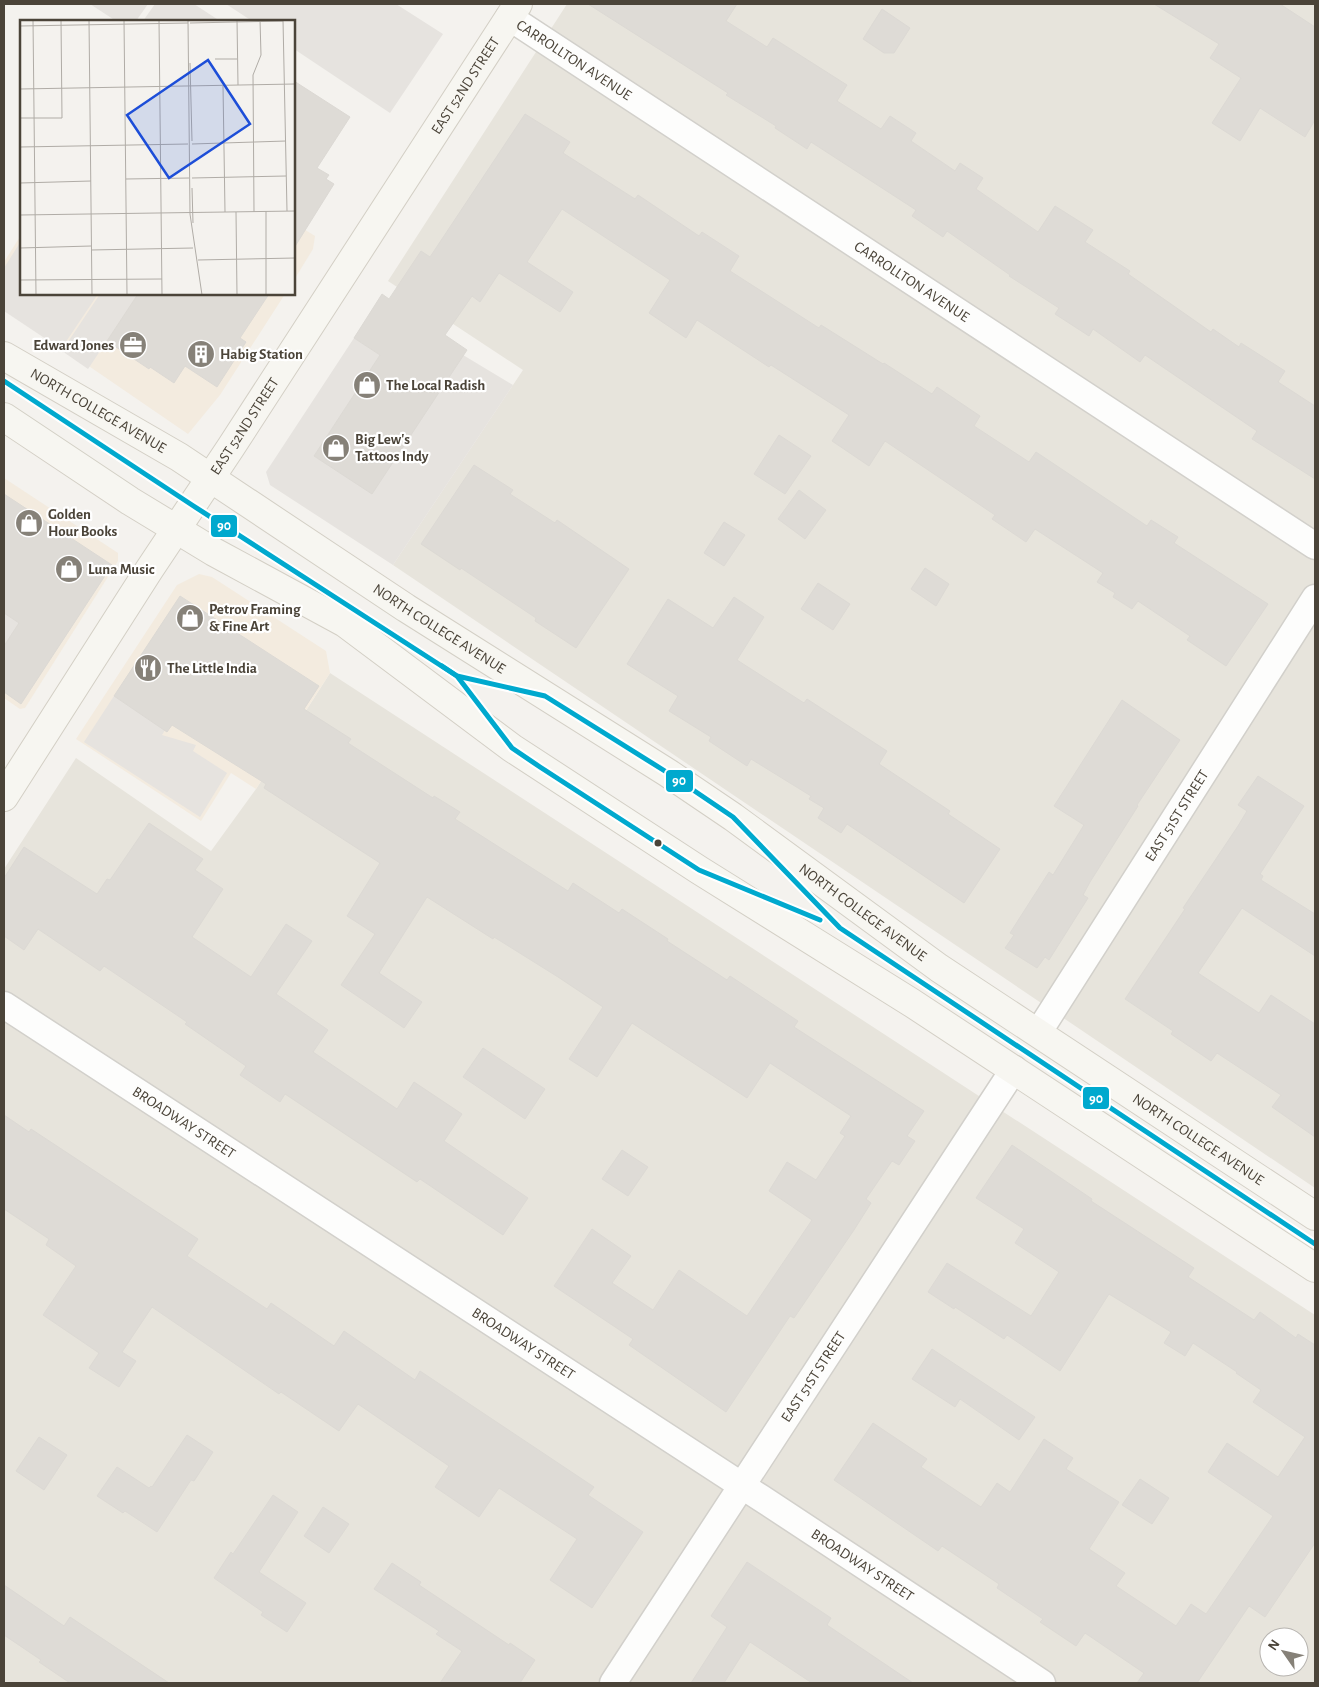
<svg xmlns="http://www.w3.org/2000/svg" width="1319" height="1687" font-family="'Alegreya Sans',sans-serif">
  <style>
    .residential { fill: #e7e4dc; fill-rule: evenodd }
    .commercial { fill: #f3ebdf }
    .parking { fill: #e6e3df }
    .building { fill: #dedbd6; stroke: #dcd9d4 }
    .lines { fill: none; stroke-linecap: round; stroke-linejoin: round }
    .street-casing { stroke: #d2d0cb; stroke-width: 29 }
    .secondary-casing { stroke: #d3cfc5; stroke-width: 30 }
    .street { stroke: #fdfdfc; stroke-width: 26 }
    .secondary { stroke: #f7f6f1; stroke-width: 28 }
    .bus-1-casing { stroke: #fff; stroke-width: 9 }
    .bus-1 { stroke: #00a9ce; stroke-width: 5 }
    .bus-dot { fill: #4b4439; stroke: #fff; stroke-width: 2 }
    .labels { text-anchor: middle; stroke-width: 4.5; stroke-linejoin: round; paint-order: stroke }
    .street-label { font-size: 15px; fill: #4b4439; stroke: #fff }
    .poi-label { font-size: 15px; font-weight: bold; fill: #4b4439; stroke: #fff; text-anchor: start }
    .inset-road { fill: none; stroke: #b0aca6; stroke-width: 1 }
    .view { fill: #1d4ed8; fill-opacity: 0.15; stroke: #1d4ed8; stroke-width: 2.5 }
    .inset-edge { fill: none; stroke: #4b4439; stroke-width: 2.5 }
    .line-badge { stroke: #fff; stroke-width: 2 }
    .badge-label { font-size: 14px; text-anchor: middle; font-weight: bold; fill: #fff }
  </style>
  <rect width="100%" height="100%" fill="#f4f2ee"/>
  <!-- residential -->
  <g class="residential">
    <path d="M567,4H1315V1188L393,565L523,370L388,281Z"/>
    <path d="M330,673L1315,1315V1683H4V869L76,758L211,851L256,789ZM1269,1637H1299V1667H1269Z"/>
  </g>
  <!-- commercial -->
  <g class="commercial">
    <path d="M294,223L315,236L313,249L294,280Z"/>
    <path d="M21,235V294H285L220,395L188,434L4,308V262Z"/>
    <path d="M4,478L118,553V561L25,708L20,709L4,698Z"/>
    <path d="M199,574L212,577L326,651L330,673L256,789L231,773L201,821L76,739L177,585Z"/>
  </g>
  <!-- parking -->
  <g class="parking">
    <path d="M90,4H148L136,21H116Z"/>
    <path d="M155,4H194L220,21H143Z"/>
    <path d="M226,4H396L443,34L390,113L294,49V21H252Z"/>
    <path d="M21,241V294H98L61,349L4,311V268Z"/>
    <path d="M100,294H138L88,369L62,351Z"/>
    <path d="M354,338L380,355L314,456L372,493L463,355L513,385L393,565L270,485L266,472Z"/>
    <path d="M4,613L19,623L4,646Z"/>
    <path d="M114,696L165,730L162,735L196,745L193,751L227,773L200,817L84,742Z"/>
  </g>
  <!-- building -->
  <g class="building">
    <path d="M588,4H737L726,21L767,47L773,38L847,85L837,101L881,129L890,116L916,133L911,141L955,171L960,163L983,178L976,189L1038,232L1055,206L1093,230L1085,242L1130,271L1128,274L1211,332L1213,329L1239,347L1241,343L1285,371L1278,382L1315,406V479L1252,439L1257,431L1145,355L1140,362L1093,329L1089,336L1055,314L1059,308L1009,276L1010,275L947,231L943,237L912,216L916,210L811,142L807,149L775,128L776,126L726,95L728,93Z"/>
    <path d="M1154,4H1280L1315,27V120L1305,137L1260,108L1240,141L1212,123L1241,78L1210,58L1219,44Z"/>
    <path d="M882,9L910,28L894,53H884L863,39Z"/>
    <path d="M294,81L350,117L317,168L329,175L326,179L334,184L294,248Z"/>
    <path d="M525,114L570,142L563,153L635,199L638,195L699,236L702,232L739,256L730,271L819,328L821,325L883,364L884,363L932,394L937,387L980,416L974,426L1029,462L1036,452L1147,526L1151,520L1178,537L1174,543L1268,604L1226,666L1187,640L1190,636L1138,601L1132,609L1113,597L1115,593L1097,582L1103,573L1035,529L1026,542L992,519L995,515L885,441L869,466L832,441L849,415L771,365L769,367L697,320L686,338L649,313L670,280L562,209L527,262L573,292L560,312L499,273L480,302L472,296L445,335L467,350L372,494L314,456L380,355L354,338L382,294L389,299L421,251L430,257Z"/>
    <path d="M138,294H269L240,338L246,342L217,387L185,366L174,383L150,367L149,369L107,341Z"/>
    <path d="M779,435L811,456L785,494L754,474Z"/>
    <path d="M474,465L513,490L510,494L555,523L557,520L629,569L576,648L535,621L536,618L461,568L460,570L421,544Z"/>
    <path d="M799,490L826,510L805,539L778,519Z"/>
    <path d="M4,494L112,565L21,704L4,692V646L19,623L4,613Z"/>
    <path d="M724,522L745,535L724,566L704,553Z"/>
    <path d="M925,568L949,584L936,606L911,589Z"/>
    <path d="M818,583L850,604L833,630L801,609Z"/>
    <path d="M180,596L319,686L304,709L351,739L348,743L433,798L434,796L460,812L455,819L568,891L573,883L619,913L622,909L668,939L667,941L727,980L730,976L798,1021L794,1027L924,1111L907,1136L915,1141L899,1165L892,1161L866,1199L871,1203L854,1230L794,1318L790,1316L726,1412L629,1345L633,1339L554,1286L592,1229L631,1256L612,1283L653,1310L679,1270L747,1316L812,1220L769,1191L787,1162L816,1180L845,1136L840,1133L851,1116L770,1063L747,1098L632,1023L597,1077L569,1059L603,1007L558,977L494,937L493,939L427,897L379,973L422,1002L404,1028L341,985L375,934L347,916L380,863L264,788L266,784L172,725L167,732L114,696Z"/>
    <path d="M734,597L764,617L737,660L804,703L807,699L887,751L879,764L950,811L948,814L1000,849L964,903L847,824L841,833L818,818L824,808L809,799L811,796L751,759L747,766L709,741L711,737L669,711L678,696L627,664L668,599L713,628Z"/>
    <path d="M1122,700L1180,740L1137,805L1138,806L1090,882L1083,895L1088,898L1049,960L1045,957L1037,968L1005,948L1014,935L1010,933L1049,872L1053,875L1084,825L1054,806Z"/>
    <path d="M1258,776L1304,806L1260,874L1263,876L1261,880L1315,914V956L1242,908L1198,973L1259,1013L1271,995L1315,1024V1137L1272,1107L1281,1095L1217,1053L1211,1061L1171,1034L1173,1031L1125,999L1185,909L1183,908L1238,826L1247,811L1238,805Z"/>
    <path d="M149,823L203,859L195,870L223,889L192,937L251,977L286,924L312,941L276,994L328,1030L313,1052L397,1109L414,1082L462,1114L444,1141L528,1198L503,1235L420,1179L417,1182L285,1094L280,1102L240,1075L246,1066L185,1024L187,1022L104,966L100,971L38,929L24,950L4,936V878L24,847L97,894L107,879L110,880Z"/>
    <path d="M483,1048L545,1089L525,1119L463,1077Z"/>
    <path d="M4,1115L29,1132L31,1129L198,1239L187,1256L267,1309L271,1303L334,1346L344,1331L415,1380L420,1371L594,1487L588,1495L643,1532L592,1608L550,1580L577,1539L499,1488L479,1517L435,1487L449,1466L358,1404L339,1431L281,1392L279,1394L152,1307L122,1352L136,1361L119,1387L89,1368L99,1353L43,1315L76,1266L46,1245L49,1239L4,1209Z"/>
    <path d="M1012,1145L1092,1199L1091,1201L1194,1268L1188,1277L1254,1320L1260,1312L1296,1338L1298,1334L1315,1345V1543L1265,1617L1249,1606L1197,1683H1137L1144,1673L1085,1633L1076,1646L1040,1622L1043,1619L997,1588L999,1584L942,1546L938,1551L834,1480L873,1423L927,1459L921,1467L981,1507L997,1483L1010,1492L1044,1439L1073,1458L1066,1469L1119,1502L1089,1549L1125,1573L1116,1586L1176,1626L1191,1604L1206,1614L1273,1516L1208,1472L1227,1443L1278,1477L1305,1437L1253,1402L1261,1390L1236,1373L1237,1372L1193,1343L1185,1356L1164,1343L1171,1332L1109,1294L1060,1371L1007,1335L1004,1339L955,1307L954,1309L928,1292L947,1263L1031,1316L1059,1272L1015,1243L1024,1229L976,1198Z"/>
    <path d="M622,1150L648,1167L628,1196L602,1179Z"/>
    <path d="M932,1349L1035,1417L1019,1440L960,1399L955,1407L912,1379Z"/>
    <path d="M187,1435L213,1452L194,1481L191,1480L157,1532L125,1511L123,1513L97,1496L117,1467L149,1488L151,1486L152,1487Z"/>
    <path d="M39,1437L67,1455L44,1490L16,1471Z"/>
    <path d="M1140,1479L1169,1498L1152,1524L1122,1505Z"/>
    <path d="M273,1495L298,1512L259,1572L306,1603L287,1632L261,1615L263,1612L214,1578L231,1552L233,1554Z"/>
    <path d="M323,1507L349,1524L329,1553L304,1536Z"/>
    <path d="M747,1562L831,1618L827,1625L913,1683H812L750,1642L724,1683H691L727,1627L711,1616Z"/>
    <path d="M392,1563L421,1582L419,1585L509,1645L510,1643L535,1660L520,1683H440L462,1651L436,1634L439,1631L374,1589Z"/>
    <path d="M4,1585L64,1626L70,1617L169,1683H70L39,1662L41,1660L4,1635Z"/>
  </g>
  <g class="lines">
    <!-- street casing -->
    <g class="street-casing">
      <g id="street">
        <path id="s1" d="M509,17L1315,546"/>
        <path id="s2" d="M4,1005L761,1498L1042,1683"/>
        <path id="s3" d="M1038,1033L1315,598"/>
        <path id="s4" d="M613,1683L1014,1069"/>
      </g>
    </g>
    <!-- secondary casing -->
    <g class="secondary-casing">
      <g id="secondary">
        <path id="s5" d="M4,356L179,457L406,608L668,773L733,817L939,968L1315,1216"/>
        <path d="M4,417L130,501L214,552L345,623L512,748L699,870L912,1003L1315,1268"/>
        <path id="s6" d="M4,797L149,570L231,447L518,4"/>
      </g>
    </g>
    <!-- street -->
    <use href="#street" class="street"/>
    <!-- secondary -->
    <use href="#secondary" class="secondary"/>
    <!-- bus-1 casing -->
    <g class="bus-1-casing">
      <g id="bus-1">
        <path d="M4,381L192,505L457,676L545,696L668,773L733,817L840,928L1315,1244"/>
        <path d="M442,666L457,676L512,748L540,767L699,870L820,920"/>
      </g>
    </g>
    <!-- bus-1 -->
    <use href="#bus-1" class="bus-1"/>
  </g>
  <!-- icons -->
  <defs>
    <g id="office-disc" transform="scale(1.4375)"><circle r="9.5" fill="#868178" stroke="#fff"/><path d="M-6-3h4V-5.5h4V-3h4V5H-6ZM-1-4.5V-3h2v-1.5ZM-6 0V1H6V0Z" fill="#fff"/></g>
    <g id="building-disc" transform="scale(1.4375)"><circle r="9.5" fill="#868178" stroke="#fff"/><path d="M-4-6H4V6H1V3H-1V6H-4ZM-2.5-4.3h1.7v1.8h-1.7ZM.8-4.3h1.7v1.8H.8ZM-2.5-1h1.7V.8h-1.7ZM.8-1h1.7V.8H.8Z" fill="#fff"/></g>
    <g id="shop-disc" transform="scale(1.4375)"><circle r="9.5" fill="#868178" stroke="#fff"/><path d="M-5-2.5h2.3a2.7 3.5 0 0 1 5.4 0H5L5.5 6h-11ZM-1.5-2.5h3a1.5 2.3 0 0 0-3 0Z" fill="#fff"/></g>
    <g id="restaurant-disc" transform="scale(1.4375)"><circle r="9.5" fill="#868178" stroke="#fff"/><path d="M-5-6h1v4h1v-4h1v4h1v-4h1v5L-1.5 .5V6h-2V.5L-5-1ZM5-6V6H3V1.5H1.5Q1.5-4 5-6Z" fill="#fff"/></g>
  </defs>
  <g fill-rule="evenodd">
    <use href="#office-disc" x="133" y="345"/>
    <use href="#building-disc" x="201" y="354"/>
    <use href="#shop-disc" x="367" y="385"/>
    <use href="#shop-disc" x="336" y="448"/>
    <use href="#shop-disc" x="29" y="523"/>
    <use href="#shop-disc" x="69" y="569"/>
    <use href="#shop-disc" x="190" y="618"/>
    <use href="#restaurant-disc" x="148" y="668"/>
  </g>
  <!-- markers -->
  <circle class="bus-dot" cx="658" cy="843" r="4.5"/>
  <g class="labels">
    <!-- street labels -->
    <g class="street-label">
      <text dy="5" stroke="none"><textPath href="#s1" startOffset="78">CARROLLTON AVENUE</textPath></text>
      <text dy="5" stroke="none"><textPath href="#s6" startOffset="848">EAST 52ND STREET</textPath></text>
      <text dy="5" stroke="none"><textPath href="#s1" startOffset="482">CARROLLTON AVENUE</textPath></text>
      <text dy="5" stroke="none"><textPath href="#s5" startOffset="109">NORTH COLLEGE AVENUE</textPath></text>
      <text dy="5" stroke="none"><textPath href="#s6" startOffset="442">EAST 52ND STREET</textPath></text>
      <text dy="5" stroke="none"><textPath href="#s5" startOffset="514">NORTH COLLEGE AVENUE</textPath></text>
      <text dy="5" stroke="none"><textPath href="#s3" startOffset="258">EAST 51ST STREET</textPath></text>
      <text dy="5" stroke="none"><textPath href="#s5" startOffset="1024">NORTH COLLEGE AVENUE</textPath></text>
      <text dy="5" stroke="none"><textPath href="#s2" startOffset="215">BROADWAY STREET</textPath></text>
      <text dy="5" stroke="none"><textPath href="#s5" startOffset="1429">NORTH COLLEGE AVENUE</textPath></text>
      <text dy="5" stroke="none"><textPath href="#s2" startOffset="620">BROADWAY STREET</textPath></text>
      <text dy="5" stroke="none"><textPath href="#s4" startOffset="366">EAST 51ST STREET</textPath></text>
      <text dy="5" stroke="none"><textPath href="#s2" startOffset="1025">BROADWAY STREET</textPath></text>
    </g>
    <!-- poi labels -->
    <g class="poi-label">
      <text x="114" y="350" text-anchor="end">Edward Jones</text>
      <text x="220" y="359">Habig Station</text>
      <text x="386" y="390">The Local Radish</text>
      <text x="355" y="444">Big Lew's<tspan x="355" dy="17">Tattoos Indy</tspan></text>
      <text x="48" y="519">Golden<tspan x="48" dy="17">Hour Books</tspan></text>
      <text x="88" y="574">Luna Music</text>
      <text x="209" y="614">Petrov Framing<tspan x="209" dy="17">&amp; Fine Art</tspan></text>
      <text x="167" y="673">The Little India</text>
    </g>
  </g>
  <!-- overview -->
  <g transform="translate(20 20)">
    <rect width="275" height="275" fill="#f4f2ee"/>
    <path class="inset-road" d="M13,0L16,275M69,0L72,275M104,0L107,275M139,0L142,275M168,0L170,194L182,275M217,0L218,65M263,0L267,191M170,3L263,1M0,6L168,3M195,39H217M170,43L172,121M203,66L205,192M0,69L275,64M0,98H42L41,0M172,124L266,121M0,127L168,124M172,158L266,156M106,159L169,158M0,163L71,161M172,168L173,203M246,191V275M216,192L217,275M234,192L233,55L241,35L240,0M0,195L275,191M0,228L71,226M71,230L173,228M178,240L275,238M0,260L142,259"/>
    <path class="view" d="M188,40L230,104L149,158L107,95Z"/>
    <rect width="275" height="275" class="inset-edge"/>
  </g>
  <g class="line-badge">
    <rect x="210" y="514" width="28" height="24" rx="5" fill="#00a9ce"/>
    <rect x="665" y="769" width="29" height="24" rx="5" fill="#00a9ce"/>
    <rect x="1082" y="1086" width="28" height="24" rx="5" fill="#00a9ce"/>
  </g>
  <g class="badge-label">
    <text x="224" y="530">90</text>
    <text x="679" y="785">90</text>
    <text x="1096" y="1103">90</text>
  </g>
  <!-- border -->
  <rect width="1319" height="1687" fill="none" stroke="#4b4439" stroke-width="10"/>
  <!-- north arrow -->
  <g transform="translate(1284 1652) rotate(304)"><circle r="24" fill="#ffffff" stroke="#b7b4b0"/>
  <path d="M0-4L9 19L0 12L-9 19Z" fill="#868178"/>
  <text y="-8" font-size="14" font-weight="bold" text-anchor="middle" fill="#4b4439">N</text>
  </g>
</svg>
